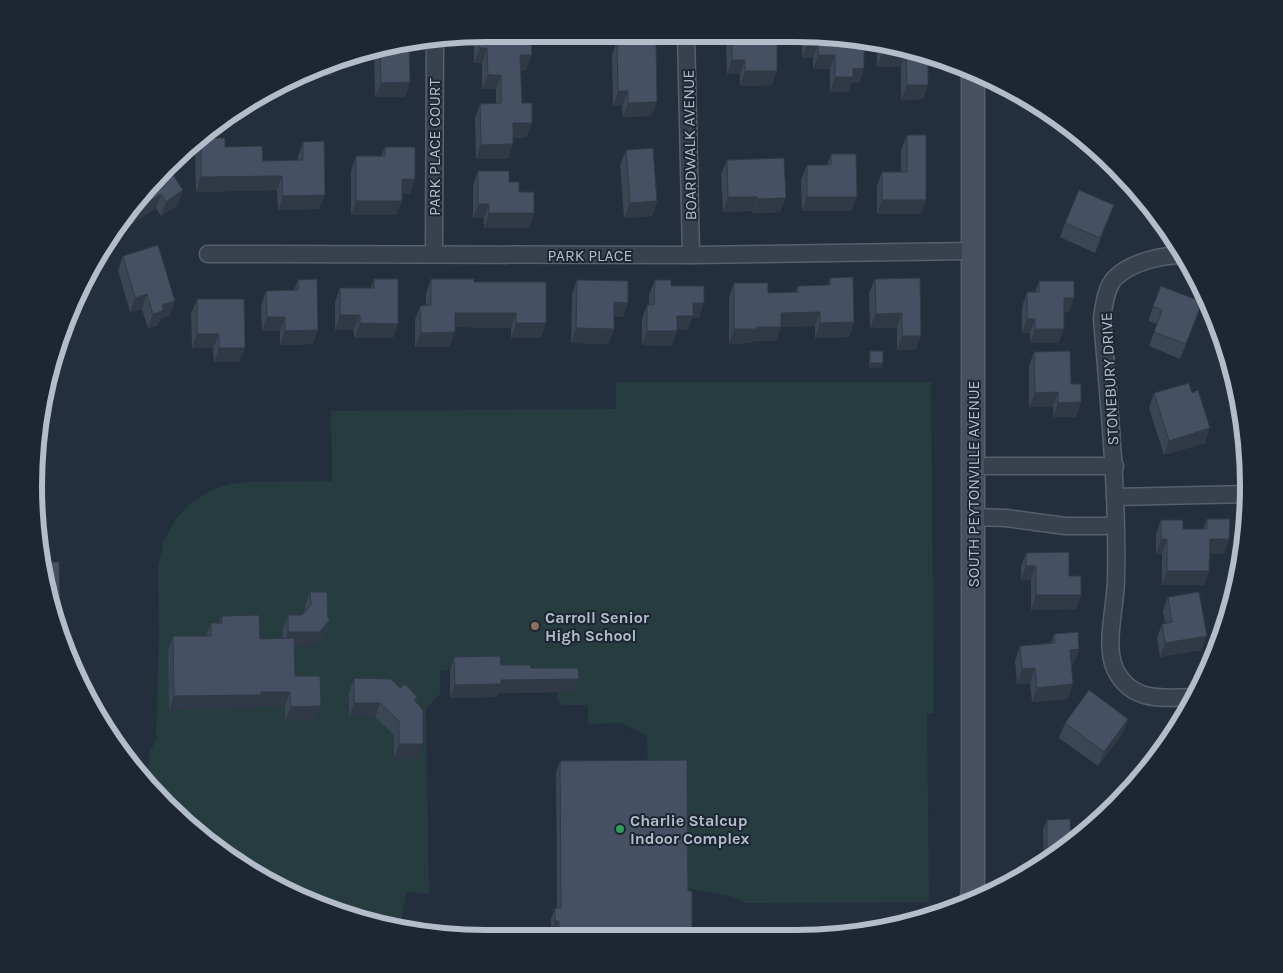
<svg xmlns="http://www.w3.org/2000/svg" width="1283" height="973" font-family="Karla,sans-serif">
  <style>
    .green { fill: #263c3f }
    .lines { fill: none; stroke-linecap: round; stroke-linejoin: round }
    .street-casing { stroke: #565f6c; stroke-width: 19 }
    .secondary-casing { stroke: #565f6c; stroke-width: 25 }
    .street { stroke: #38414e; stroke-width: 16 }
    .secondary { stroke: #465061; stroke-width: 22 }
    .wall { fill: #3b4654 }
    .shaded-wall { fill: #303945 }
    .building { fill: #455162; stroke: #303945 }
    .education-dot { fill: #8d6e63; stroke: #1d2633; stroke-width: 2 }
    .leisure-dot { fill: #2e9e5b; stroke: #1d2633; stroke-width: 2 }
    .labels { text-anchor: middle; stroke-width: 4; stroke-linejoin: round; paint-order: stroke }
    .street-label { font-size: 16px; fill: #b4bcc9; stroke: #1d2633 }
    .poi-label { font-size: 16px; font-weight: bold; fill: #b4bcc9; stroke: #1d2633; text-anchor: start }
    .rim { fill: none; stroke: #b4bcc9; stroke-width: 6 }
  </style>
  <rect width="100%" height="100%" fill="#242f3e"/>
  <!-- green -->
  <path class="green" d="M616,382H931L934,713L927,714L929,902L746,903L734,897L687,888L648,771L647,735L621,723L588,724V705H562L558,702L557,689L495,669L440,670V694L426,709L429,894L406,892L400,929L341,915L260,878L167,807L149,786V753L156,740L159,631L158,567L164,540L175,520L189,504L199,498L208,492L229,484L248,482L332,481L331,411L616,409Z"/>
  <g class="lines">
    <!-- street casing -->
    <g class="street-casing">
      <g id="street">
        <path d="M686,34L691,255"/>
        <path d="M208,254L691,255L972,251"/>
        <path d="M434,254L435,41"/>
        <path d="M1184,255C1162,255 1131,262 1115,278C1106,287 1104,305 1102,318C1109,405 1118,492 1116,579C1116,606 1104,644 1115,669C1131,703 1164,698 1195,697"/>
        <path d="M973,466H1115"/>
        <path d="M1115,497L1248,494"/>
        <path d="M973,517L1006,518L1065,526H1115"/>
      </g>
    </g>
    <!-- secondary casing -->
    <g class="secondary-casing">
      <path id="secondary" d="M970,904L973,892V76"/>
    </g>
    <!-- street -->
    <use href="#street" class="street"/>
    <!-- secondary -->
    <use href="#secondary" class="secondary"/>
  </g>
  <!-- wall -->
  <g class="wall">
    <path d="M486,34L526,70H520L522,103L527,137L513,138L508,159H476L475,118L480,104L496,103V89H482V63H474V46L478,35Z"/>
    <path d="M730,34L777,35L772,85L740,86V74H727L726,46Z"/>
    <path d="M803,35H826L855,44L864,68L859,83H851L848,92H830V69H813V58H802V37Z"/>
    <path d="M617,41L652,116L623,117L622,106H613L612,55Z"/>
    <path d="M877,43L914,49L923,99L901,100V67H877Z"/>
    <path d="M409,44L410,82L405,97H375L374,52L363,53V52L369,49Z"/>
    <path d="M907,135L921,214H877V186L882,172H901V150Z"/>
    <path d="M207,138L225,147L263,161L298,160V156L303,142L319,209L278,210L277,190L196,192L195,152L198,146Z"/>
    <path d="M385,147L410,194H402V201L396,215H351V171L356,156H381Z"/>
    <path d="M626,150L657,201L652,216L624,218L620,165Z"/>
    <path d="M831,154L851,211H802L801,180L807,165H827Z"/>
    <path d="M727,160L780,212L752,213V211L723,212L721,174Z"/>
    <path d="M169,169L178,205L161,216L156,208L131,224L127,217L146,188Z"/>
    <path d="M478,171L509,182L519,192L534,213L529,228H484V218H473V186Z"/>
    <path d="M1114,205L1095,253L1060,237L1065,223Z"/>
    <path d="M1150,207L1159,218H1150Z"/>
    <path d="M123,256L170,315L161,318L158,325L148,328L142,309L130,312L118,270Z"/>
    <path d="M830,278L854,322L849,337L815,338V326L781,327L776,341H753L752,343L729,344V298L734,283L768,293L795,292L798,286L828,285Z"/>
    <path d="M920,278L916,350H897V328H870L869,293L875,279Z"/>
    <path d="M374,279L393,338H354V330H335V302L340,288H371Z"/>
    <path d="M431,279L474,282H546L541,338H511V328L455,327L450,347H415V320L420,306H426V294Z"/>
    <path d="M298,280L313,344L280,345V331H262L261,305L266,291L294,290Z"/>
    <path d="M577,280L628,303L623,317H614V329L608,344L571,343L572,294Z"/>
    <path d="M655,280L671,286L699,318H692L688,330H677L672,346L642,345V319L647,305H649V295Z"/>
    <path d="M1039,281L1074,298L1069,312H1064L1059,343H1030V333H1022V307L1027,292H1035Z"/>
    <path d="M1161,286L1197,317L1180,359L1149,346L1157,324L1148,321Z"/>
    <path d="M197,299L239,362H214L213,348H192L191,314Z"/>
    <path d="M870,351L881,368H869V356Z"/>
    <path d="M1034,352L1071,384L1076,417H1053V407H1029V366Z"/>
    <path d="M1154,393L1205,443L1164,455L1149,408Z"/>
    <path d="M1207,519L1229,539L1224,554L1209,553L1204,585H1162V554H1156V534L1161,520L1183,529H1203Z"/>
    <path d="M1026,553L1081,595L1076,609L1031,610V580H1021V567Z"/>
    <path d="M310,592L330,620L325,635L313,646H294L295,676L321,706L315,720L285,721V706H257L256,709L169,710L168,650L173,636H206L211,623H219L222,616L260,639H283V629L288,615H302L305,611V606Z"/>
    <path d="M1168,597L1207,636L1201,650L1160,657L1157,638L1162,624L1165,623L1163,611Z"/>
    <path d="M1054,634L1079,649L1074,663L1071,664L1068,699L1032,702L1030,683L1017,684L1015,661L1020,646L1051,643Z"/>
    <path d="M454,657L501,665L531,668L579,679L574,692L498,693L496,697L450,698V670Z"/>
    <path d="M354,678L400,688L417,697L415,702L418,758L394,759V735L375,717H349V693Z"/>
    <path d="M1065,723L1123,733L1098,766L1059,738Z"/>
    <path d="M1163,738H1173L1158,756V753Z"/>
    <path d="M560,761L688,891L692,935H555V932H551V919L555,908H557L556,772Z"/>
    <path d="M1047,820L1048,863L1044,865L1043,829Z"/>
  </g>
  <!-- shaded-wall -->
  <g class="shaded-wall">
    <path d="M807,44H818L813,58H802Z"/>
    <path d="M376,48L374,52L363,53V52L369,49Z"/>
    <path d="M480,48H487L482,63H474Z"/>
    <path d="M882,53H906L901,67H877Z"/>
    <path d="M520,55H532L526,70H514Z"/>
    <path d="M818,55H835L830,69H813Z"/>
    <path d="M732,60H745L740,74H727Z"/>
    <path d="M337,63L332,76L302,77Z"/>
    <path d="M864,68L859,83H851L848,92H830L835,77L853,69Z"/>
    <path d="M745,71H777L772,85L740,86Z"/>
    <path d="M488,75H501L496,89H482Z"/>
    <path d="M410,82L405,97H375L381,83Z"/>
    <path d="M907,85H928L923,99L901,100Z"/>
    <path d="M618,91H628L622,106H613Z"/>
    <path d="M657,102L652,116L623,117L628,103Z"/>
    <path d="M513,123H532L527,137L508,138Z"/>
    <path d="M513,144L508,159H476L481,145Z"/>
    <path d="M282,176L277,190L196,192L201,177Z"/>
    <path d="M402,179H415L410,194H396Z"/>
    <path d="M183,190L178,205L161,216L166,202Z"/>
    <path d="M161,194L156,208L131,224L136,210Z"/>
    <path d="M325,195L319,209L278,210L283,196Z"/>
    <path d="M728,197H757L752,211L723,212Z"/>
    <path d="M807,197H857L851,211H802Z"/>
    <path d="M786,198L780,212L752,213L757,199Z"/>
    <path d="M882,200H926L921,214H877Z"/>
    <path d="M356,201H402L396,215H351Z"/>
    <path d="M657,201L652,216L624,218L630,203Z"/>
    <path d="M478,204H489L484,218H473Z"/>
    <path d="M1114,205L1109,219L1095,253L1100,238Z"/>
    <path d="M1153,210L1159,218H1150Z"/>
    <path d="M489,213H534L529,228H484Z"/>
    <path d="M147,294L142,309L130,312L135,298Z"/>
    <path d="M1064,298H1074L1069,312H1059Z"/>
    <path d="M175,301L170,315L161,318L158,325L148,328L153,314L162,305Z"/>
    <path d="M614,302L628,303L623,317H609Z"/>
    <path d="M693,303H704L699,318H692L688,330H672L677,316Z"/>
    <path d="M820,312L815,326L781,327L776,341H753L752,343L729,344L734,329L781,313Z"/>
    <path d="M455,313H516L511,328L450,327Z"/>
    <path d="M902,313L897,328H870L876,314Z"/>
    <path d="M340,315H360L354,330H335Z"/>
    <path d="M267,317H285L280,331H262Z"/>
    <path d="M1027,319H1035L1030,333H1022Z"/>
    <path d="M854,322L849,337L815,338L820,323Z"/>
    <path d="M360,323L398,324L393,338H354Z"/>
    <path d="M516,323H546L541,338H511Z"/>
    <path d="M576,328L614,329L608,344L571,343Z"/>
    <path d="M1035,329H1064L1059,343H1030Z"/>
    <path d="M318,330L313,344L280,345L285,331Z"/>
    <path d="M647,331H677L672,346L642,345Z"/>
    <path d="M455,332L450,347H415L421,333Z"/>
    <path d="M197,334H219L213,348H192Z"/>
    <path d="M902,336H921L916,350H897Z"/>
    <path d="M219,348H245L239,362H214Z"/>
    <path d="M870,363H883L881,368H869Z"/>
    <path d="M1058,392L1053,407H1029L1035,393Z"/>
    <path d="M1081,402L1076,417H1053L1058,403Z"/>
    <path d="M1210,428L1205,443L1164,455L1169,441Z"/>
    <path d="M45,534L42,542L40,545V542Z"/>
    <path d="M1161,539H1167L1162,554H1156Z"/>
    <path d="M1210,539H1229L1224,554L1204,553Z"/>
    <path d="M1026,566H1036L1031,580H1021Z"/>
    <path d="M1167,571H1209L1204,585H1162Z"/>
    <path d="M1036,595H1081L1076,609L1031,610Z"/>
    <path d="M53,606H60L56,615L54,616Z"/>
    <path d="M330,620L325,635L313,646L283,647L288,632Z"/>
    <path d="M1207,636L1201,650L1160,657L1165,643Z"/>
    <path d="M1079,649L1074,663L1065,664L1070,650Z"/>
    <path d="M1035,668L1030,683L1017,684L1022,669Z"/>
    <path d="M579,679L574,692L498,693L496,697L450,698L455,685L501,680Z"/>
    <path d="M1073,684L1068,699L1032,702L1037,688Z"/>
    <path d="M261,692H290L285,706H257L256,709L169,710L174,696Z"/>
    <path d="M354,703H380L375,717H349Z"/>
    <path d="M321,706L315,720L285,721L291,707Z"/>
    <path d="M1128,719L1123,733L1098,766L1104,752Z"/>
    <path d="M399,744H423L418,758L394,759Z"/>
    <path d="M1047,858H1054L1045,864Z"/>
    <path d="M555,921H559L555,932H551Z"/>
  </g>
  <!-- building -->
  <g class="building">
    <path d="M486,34H531L532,55H520L522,103H532V123H513V144L481,145L480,104L501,103V75H488L487,48H480L479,35Z"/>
    <path d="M732,34L777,35V71H745V60H732Z"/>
    <path d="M807,35H826L855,40V44H864V68L853,69V77H835V55H818V44H807Z"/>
    <path d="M656,40L657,102L628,103V91H618L617,41Z"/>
    <path d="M409,44L410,82L381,83L380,48Z"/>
    <path d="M882,44L914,49L928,55V85H907L906,53H882Z"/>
    <path d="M907,135H926V200H882V172H907Z"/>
    <path d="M207,138H225V147L262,146L263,161L303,160V142L324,141L325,195L283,196L282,176L201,177V143Z"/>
    <path d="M385,147H415V179H402V201H356V156H385Z"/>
    <path d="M653,148L657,201L630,203L626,150Z"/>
    <path d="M831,154H856L857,197H807V165H831Z"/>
    <path d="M784,158L786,198L757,199V197H728L727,160Z"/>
    <path d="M169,169L183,190L166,202L161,194L136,210L134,206L146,188Z"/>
    <path d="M478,171H509V182H519V192H534V213H489V204H478Z"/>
    <path d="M1079,190L1114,205L1100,238L1065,223Z"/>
    <path d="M158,245L175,301L162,305L163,311L153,314L147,294L135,298L123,256Z"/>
    <path d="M853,277L854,322L820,323V312L781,313V327H757V329H734V283H768V293L798,292V286L830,285V278Z"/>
    <path d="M920,278L921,336H902V313L876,314L875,279Z"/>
    <path d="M317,279L318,330L285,331V317H267L266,291L298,290V280Z"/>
    <path d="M374,279H398V324L360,323V315H340V288H374Z"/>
    <path d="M431,279H474V282H546V323H516V313H455V332L421,333L420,306L431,305Z"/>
    <path d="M577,280L628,281V303L614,302V329L576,328Z"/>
    <path d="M655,280H671V286H704V303H693V316H677V331H647V305H654Z"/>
    <path d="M1039,281H1074V298H1064V329H1035V319H1027V292H1039Z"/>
    <path d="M1161,286L1202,302L1186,344L1154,332L1162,310L1153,306Z"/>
    <path d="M197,299H244L245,348H219V334H197Z"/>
    <rect x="870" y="351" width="13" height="12"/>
    <path d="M1070,351L1071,384H1081V402L1058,403V392L1035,393L1034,352Z"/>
    <path d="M1189,383L1192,393L1198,390L1210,428L1169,441L1154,393Z"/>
    <path d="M1207,519H1230L1229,539H1210L1209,571H1167V539H1161V520H1183V529H1207Z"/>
    <path d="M37,529L45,534L40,542Z"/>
    <path d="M1069,552V576H1081V595H1036V566H1026V553Z"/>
    <path d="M44,562H59L60,606H53Z"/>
    <path d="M310,592H327L328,618L330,620L319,632H288V615H302L311,605Z"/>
    <path d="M1199,592L1207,636L1165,643L1162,624L1172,622L1168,597Z"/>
    <path d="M259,615L260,639L294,638L295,676H320L321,706L291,707L290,692H261V695L174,696L173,636H211V623H222V616Z"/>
    <path d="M1078,632L1079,649L1070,650L1073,684L1037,688L1035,668L1022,669L1020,646L1055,643L1054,634Z"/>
    <path d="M500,656L501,665H531V668H578L579,679L501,680V684L455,685L454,657Z"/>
    <path d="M354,678L391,679L400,688L405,684L417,697L414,700L423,710V744H399V721L380,703H354Z"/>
    <path d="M1089,690L1128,719L1104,752L1065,723Z"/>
    <path d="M1163,738H1173L1164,749Z"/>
    <path d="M687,760L688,891H692V935H559V921H555V908H561L560,761Z"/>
    <path d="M1070,819L1071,844L1054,858H1047V820Z"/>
  </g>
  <!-- markers -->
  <circle class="education-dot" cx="535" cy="626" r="5"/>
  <circle class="leisure-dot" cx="620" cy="829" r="5"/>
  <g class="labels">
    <!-- street labels -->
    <g class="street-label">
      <text transform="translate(689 145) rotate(-91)" y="6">BOARDWALK AVENUE</text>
      <text transform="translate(434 147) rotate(-90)" y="6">PARK PLACE COURT</text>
      <text x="590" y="261">PARK PLACE</text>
      <text transform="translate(1109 379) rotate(-93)" y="6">STONEBURY DRIVE</text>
      <text transform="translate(973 484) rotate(-90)" y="6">SOUTH PEYTONVILLE AVENUE</text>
    </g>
    <!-- poi labels -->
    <g class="poi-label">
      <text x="545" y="623">Carroll Senior<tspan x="545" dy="18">High School</tspan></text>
      <text x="630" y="826">Charlie Stalcup<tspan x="630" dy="18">Indoor Complex</tspan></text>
    </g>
  </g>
  <!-- crop -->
  <path d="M0 0H1283V973H0ZM486 42H796A444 444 0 0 1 1240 486V486A444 444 0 0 1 796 930H486A444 444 0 0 1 42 486V486A444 444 0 0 1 486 42Z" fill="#1d2633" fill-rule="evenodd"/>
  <path class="rim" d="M486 42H796A444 444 0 0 1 1240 486V486A444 444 0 0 1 796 930H486A444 444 0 0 1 42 486V486A444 444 0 0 1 486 42Z"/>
</svg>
